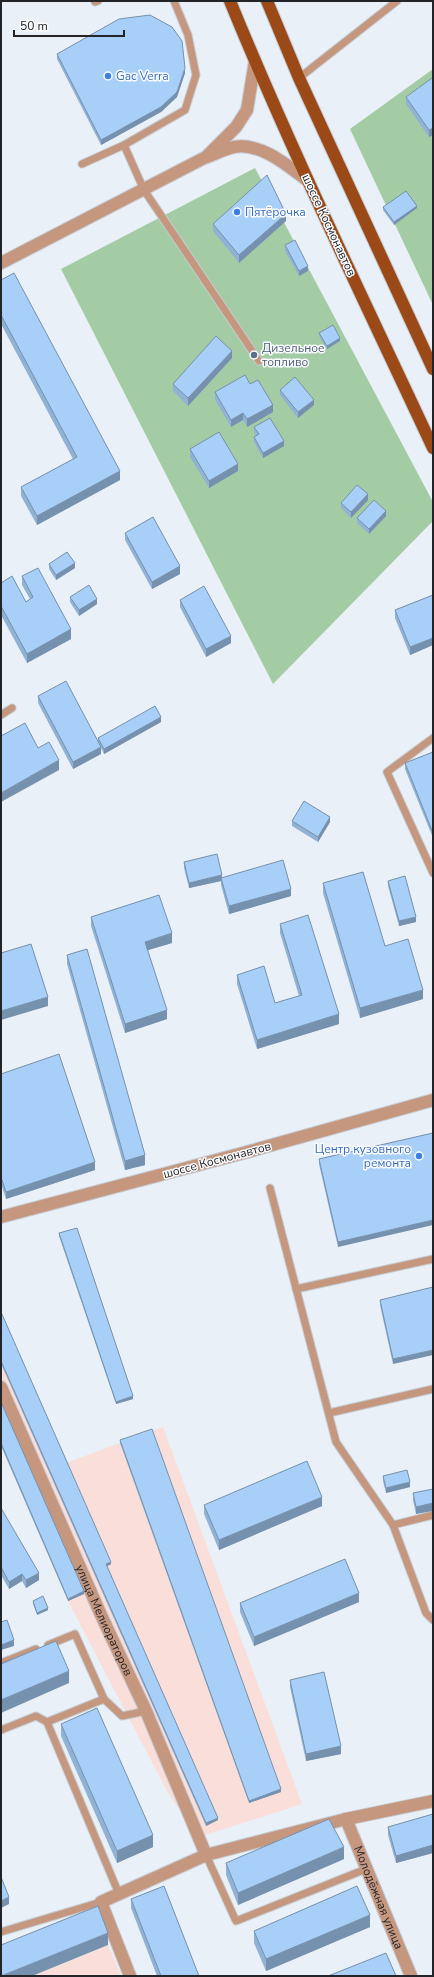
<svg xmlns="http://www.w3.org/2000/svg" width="434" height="1977" font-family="'Nunito Sans',sans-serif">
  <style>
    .industrial { fill: #f9ded9 }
    .green { fill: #a4cca4 }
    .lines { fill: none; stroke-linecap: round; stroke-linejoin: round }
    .lane-casing { stroke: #c5cbd2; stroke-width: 9 }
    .street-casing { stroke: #c5cbd2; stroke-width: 14 }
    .primary-casing { stroke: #c5cbd2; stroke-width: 14 }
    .lane { stroke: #c6977f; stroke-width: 7 }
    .street { stroke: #c6977f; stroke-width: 12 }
    .primary { stroke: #9c4918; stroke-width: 12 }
    .wall { fill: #90b2d4 }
    .shaded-wall { fill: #7691ad }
    .building { fill: #a8cff7; stroke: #7691ad }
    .shop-dot { fill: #3f7fe0; stroke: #fbfcfe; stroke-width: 1.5 }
    .service-dot { fill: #5c6f8a; stroke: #fbfcfe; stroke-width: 1.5 }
    .labels { text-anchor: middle; stroke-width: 3; stroke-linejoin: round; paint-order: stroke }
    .shop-label { font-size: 12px; fill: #366cbe; stroke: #fbfcfe; text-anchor: start }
    .street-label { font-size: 12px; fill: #222427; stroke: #fbfcfe }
    .service-label { font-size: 12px; fill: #4e5e75; stroke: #fbfcfe; text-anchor: start }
  </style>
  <rect width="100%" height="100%" fill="#e9f0f7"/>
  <!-- industrial -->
  <g class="industrial">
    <path d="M1,1314L66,1463L163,1427L302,1804L199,1837L168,1793L68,1601L1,1446Z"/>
    <path d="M108,1945L121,1976H32Z"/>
  </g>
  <!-- green -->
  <g class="green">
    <path d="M433,69V305L350,129Z"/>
    <path d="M255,168L433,502V521L273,684L61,269Z"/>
  </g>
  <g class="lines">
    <!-- lane casing -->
    <g class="lane-casing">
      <g id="lane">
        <path d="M95,2L98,1"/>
        <path d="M299,78L397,1"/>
        <path d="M124,145L144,190L259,361"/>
        <path d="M82,164L124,145L185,110L196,75L188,35L174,1"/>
        <path d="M1,715L12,708"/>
        <path d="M433,738L387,772L433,873"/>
        <path d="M270,1188L336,1442L393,1525L426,1613L433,1620"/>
        <path d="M296,1289L433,1259"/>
        <path d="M329,1413L433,1389"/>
        <path d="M393,1525L433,1515"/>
        <path d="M48,1645L75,1634L104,1699L47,1722L119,1894"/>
        <path d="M1,1663L36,1649"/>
        <path d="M104,1699L122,1716L146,1711"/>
        <path d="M1,1730L36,1716L47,1722"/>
        <path d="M206,1855L236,1921L366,1869"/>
        <path d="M1,1932L101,1902"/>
      </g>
    </g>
    <!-- street casing -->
    <g class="street-casing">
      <g id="street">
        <path d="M207,156L236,127L247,110L255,61"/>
        <path d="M1,263L204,158C214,155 224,149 234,147C261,142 288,166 308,181"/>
        <path d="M1,1217L247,1152L433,1100"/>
        <path id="s1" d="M1,1387L101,1615L146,1711L206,1855"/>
        <path id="s2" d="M346,1819L411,1976"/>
        <path d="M130,1976L101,1902L206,1855L346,1819L433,1801"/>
      </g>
    </g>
    <!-- primary casing -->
    <g class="primary-casing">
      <g id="primary">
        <path d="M230,1C292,153 364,300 433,448"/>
        <path d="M267,1L299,78L433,369"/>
      </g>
    </g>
    <!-- lane -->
    <use href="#lane" class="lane"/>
    <!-- street -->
    <use href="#street" class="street"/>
    <!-- primary -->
    <use href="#primary" class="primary"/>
  </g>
  <!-- wall -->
  <g class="wall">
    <path d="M57,54L185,73L177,97L161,112L101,145L57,59Z"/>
    <path d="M433,80V135L429,137L406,104V97Z"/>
    <path d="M383,207L417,208L394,225L383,210Z"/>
    <path d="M286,221L239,263L213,231V224Z"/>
    <path d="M285,245L308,271L299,276L285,251Z"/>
    <path d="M1,280L120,480L37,525L21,496V487L73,459L1,324Z"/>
    <path d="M319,333L340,341L327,349L319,336Z"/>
    <path d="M232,358L188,406L173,391V384Z"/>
    <path d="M250,384L273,412L247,427L243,420L231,427L215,400V392Z"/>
    <path d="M280,390L314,405L298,418L280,395Z"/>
    <path d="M254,427L284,446L263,458L254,442V437L256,436L254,432Z"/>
    <path d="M190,449L238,471L209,488L190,457Z"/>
    <path d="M368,500L351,518L341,508V503Z"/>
    <path d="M386,516L369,534L357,523V518Z"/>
    <path d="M125,533L180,574L152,589L125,540Z"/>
    <path d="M49,564L75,568L56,580L49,569Z"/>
    <path d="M22,576L71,639L27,663L1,615V583L26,602L30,599L22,585Z"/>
    <path d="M433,595V645L410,655L395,618V610Z"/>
    <path d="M70,597L97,604L79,616L70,602Z"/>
    <path d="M180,600L231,643L206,657L180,607Z"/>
    <path d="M38,696L98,742V738L161,722L104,754L101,748V754L73,769L38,703Z"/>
    <path d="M433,752V838L405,769V763Z"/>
    <path d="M292,821L330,822L318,842L292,826Z"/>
    <path d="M184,862L222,878L291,896L229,914L221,885V881L189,888L184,868Z"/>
    <path d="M388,881L416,922L399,926L388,886Z"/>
    <path d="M323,883L385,946L423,999L360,1018L323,893Z"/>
    <path d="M91,917L172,943L148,950L167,1019L125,1033L91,926Z"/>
    <path d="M280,924L339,1024L257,1049L237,984V975L275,1003L299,996L280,933Z"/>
    <path d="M67,955L145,1165L125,1170L67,964Z"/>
    <path d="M1,1074L95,1170L6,1199L1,1184Z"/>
    <path d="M433,1133L338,1247L319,1164V1159Z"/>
    <path d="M59,1233L133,1399L116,1404L59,1236Z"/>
    <path d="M433,1287L393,1364L380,1305V1300Z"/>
    <path d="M1,1312L111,1564L107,1566L218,1820L206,1826L1,1364Z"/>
    <path d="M1,1402L84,1594L68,1601L1,1446Z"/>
    <path d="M120,1440L281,1792L249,1803L120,1443Z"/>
    <path d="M383,1476L410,1487L386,1493L383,1481Z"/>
    <path d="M433,1489L416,1514L413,1500V1493Z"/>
    <path d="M204,1505L322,1506L219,1550L204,1514Z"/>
    <path d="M1,1508L39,1580L26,1588L22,1581L9,1589L1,1575Z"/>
    <path d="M33,1601L48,1610L37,1615L33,1604Z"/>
    <path d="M359,1602L254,1646L240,1612V1603Z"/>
    <path d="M290,1680L341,1754L306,1761L290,1687Z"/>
    <path d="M61,1724L153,1847L117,1863L61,1736Z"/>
    <path d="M433,1814V1853L396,1863L388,1835V1827Z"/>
    <path d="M344,1859L238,1905L226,1875V1863Z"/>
    <path d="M131,1899L199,1976H157L131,1908Z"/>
    <path d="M370,1927L266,1971L254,1943V1931Z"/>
  </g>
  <!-- shaded-wall -->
  <g class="shaded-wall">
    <path d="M185,68V73L177,97L161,112L101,145V140Z"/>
    <path d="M433,128V135L429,137V130Z"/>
    <path d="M417,206V208L394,225V222Z"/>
    <path d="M286,214V221L239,263V255Z"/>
    <path d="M308,266V271L299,276V271Z"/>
    <path d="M340,338V341L327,349V346Z"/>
    <path d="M232,351V358L188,406V398Z"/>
    <path d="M314,400V405L298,418V412Z"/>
    <path d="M273,405V412L247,427V419Z"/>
    <path d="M243,413V420L231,427V420Z"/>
    <path d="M284,441V446L263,458V453Z"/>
    <path d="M238,464V471L209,488V481Z"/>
    <path d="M120,471V480L37,525V516Z"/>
    <path d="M368,494V500L351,518V512Z"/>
    <path d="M386,511V516L369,534V529Z"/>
    <path d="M75,563V568L56,580V575Z"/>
    <path d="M180,566V574L152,589V582Z"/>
    <path d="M97,599V604L79,616V610Z"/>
    <path d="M71,629V639L27,663V654Z"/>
    <path d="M231,636V643L206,657V649Z"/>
    <path d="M433,638V645L410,655V647Z"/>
    <path d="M161,717V722L104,754V749Z"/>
    <path d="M101,747V754L73,769V762Z"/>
    <path d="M59,760V770L1,802V793Z"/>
    <path d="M330,817V822L318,842V837Z"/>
    <path d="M222,875V880L221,878V881L189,888V883Z"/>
    <path d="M291,889V896L229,914V906Z"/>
    <path d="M416,917V922L399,926V921Z"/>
    <path d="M172,933V943L145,951V942Z"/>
    <path d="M423,990V999L360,1018V1008Z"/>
    <path d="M48,997V1006L1,1020V1011Z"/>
    <path d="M167,1010V1019L125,1033V1024Z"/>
    <path d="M339,1014V1024L257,1049V1040Z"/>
    <path d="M145,1155V1165L125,1170V1161Z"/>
    <path d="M95,1162V1170L6,1199V1192Z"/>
    <path d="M433,1220V1225L338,1247V1242Z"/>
    <path d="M433,1350V1355L393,1364V1359Z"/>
    <path d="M133,1396V1399L116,1404V1402Z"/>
    <path d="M410,1482V1487L386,1493V1488Z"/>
    <path d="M322,1497V1506L219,1550V1540Z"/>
    <path d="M433,1503V1511L416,1514V1507Z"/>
    <path d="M111,1562V1564L106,1567V1564Z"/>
    <path d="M39,1573V1580L26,1588V1580Z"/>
    <path d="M22,1574V1581L9,1589V1582Z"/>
    <path d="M84,1591V1594L68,1601V1599Z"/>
    <path d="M359,1593V1602L254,1646V1637Z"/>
    <path d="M48,1608V1610L37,1615V1613Z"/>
    <path d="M14,1640V1646L1,1650V1645Z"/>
    <path d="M69,1671V1683L1,1713V1700Z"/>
    <path d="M341,1746V1754L306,1761V1754Z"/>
    <path d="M281,1789V1792L249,1803V1801Z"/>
    <path d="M218,1818V1820L206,1826V1823Z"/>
    <path d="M153,1835V1847L117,1863V1851Z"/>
    <path d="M433,1845V1853L396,1863V1856Z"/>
    <path d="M344,1847V1859L238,1905V1893Z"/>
    <path d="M9,1897V1904L1,1908V1901Z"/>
    <path d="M370,1915V1927L266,1971V1959Z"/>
    <path d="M108,1933V1945L32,1976H1Z"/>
  </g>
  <!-- building -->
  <g class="building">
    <path d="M150,15L172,27L182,41L185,68L177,92L161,107L101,140L57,54L119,19Z"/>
    <path d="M432,78L433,80V128L429,130L406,97Z"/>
    <path d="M267,175L286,214L239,255L213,224Z"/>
    <path d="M406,191L417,206L394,222L383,207Z"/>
    <path d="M295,240L308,266L299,271L285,245Z"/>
    <path d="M14,273L120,471L37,516L21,487L77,457L1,315V280Z"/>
    <path d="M333,325L340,338L327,346L319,333Z"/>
    <path d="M216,336L232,351L188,398L173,384Z"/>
    <path d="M245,375L250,384L258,380L273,405L247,419L243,413L231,420L215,392Z"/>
    <path d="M295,377L314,400L298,412L280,390Z"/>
    <path d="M270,418L284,441L263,453L254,437L259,434L254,427Z"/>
    <path d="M219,432L238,464L209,481L190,449Z"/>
    <path d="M357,485L368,494L351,512L341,503Z"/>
    <path d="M374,500L386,511L369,529L357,518Z"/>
    <path d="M153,517L180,566L152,582L125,533Z"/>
    <path d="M67,552L75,563L56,575L49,564Z"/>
    <path d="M38,568L71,629L27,654L1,606V583L12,576L26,602L33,597L22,576Z"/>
    <path d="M89,585L97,599L79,610L70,597Z"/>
    <path d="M204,586L231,636L206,649L180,600Z"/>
    <path d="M433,595V638L410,647L395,610Z"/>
    <path d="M66,681L101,747L73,762L38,696Z"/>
    <path d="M155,706L161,717L104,749L98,738Z"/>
    <path d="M25,723L38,748L49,742L59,760L1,793V736Z"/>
    <path d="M433,752V833L405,763Z"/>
    <path d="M304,801L330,817L318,837L292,821Z"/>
    <path d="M217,854L222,875L189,883L184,862Z"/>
    <path d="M283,860L291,889L229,906L221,878Z"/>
    <path d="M363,872L385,946L408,939L423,990L360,1008L323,883Z"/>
    <path d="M405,876L416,917L399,921L388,881Z"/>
    <path d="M159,895L172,933L145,942L167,1010L125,1024L91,917Z"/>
    <path d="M308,915L339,1014L257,1040L237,975L264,966L275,1003L302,995L280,924Z"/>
    <path d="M31,944L48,997L1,1011V953Z"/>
    <path d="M87,949L145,1155L125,1161L67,955Z"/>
    <path d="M59,1054L95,1162L6,1192L1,1177V1074Z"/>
    <path d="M433,1133V1220L338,1242L319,1159Z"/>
    <path d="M77,1228L133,1396L116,1402L59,1233Z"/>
    <path d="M433,1287V1350L393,1359L380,1300Z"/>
    <path d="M1,1312L111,1562L106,1564L218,1818L206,1823L1,1361Z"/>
    <path d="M1,1402L84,1591L68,1599L1,1443Z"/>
    <path d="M152,1429L281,1789L249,1801L120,1440Z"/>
    <path d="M307,1461L322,1497L219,1540L204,1505Z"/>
    <path d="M407,1470L410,1482L386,1488L383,1476Z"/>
    <path d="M433,1489V1503L416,1507L413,1493Z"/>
    <path d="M1,1508L39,1573L26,1580L22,1574L9,1582L1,1567Z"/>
    <path d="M345,1559L359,1593L254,1637L240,1603Z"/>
    <path d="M43,1596L48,1608L37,1613L33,1601Z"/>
    <path d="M7,1620L14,1640L1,1645V1622Z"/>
    <path d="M56,1641L69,1671L1,1700V1664Z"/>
    <path d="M324,1672L341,1746L306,1754L290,1680Z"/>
    <path d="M97,1708L153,1835L117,1851L61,1724Z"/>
    <path d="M433,1814V1845L396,1856L388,1827Z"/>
    <path d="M329,1819L344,1847L238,1893L226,1863Z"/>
    <path d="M1,1877L9,1897L1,1901Z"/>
    <path d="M164,1886L199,1976H161L131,1899Z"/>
    <path d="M357,1886L370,1915L266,1959L254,1931Z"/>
    <path d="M98,1906L108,1933L1,1976V1945Z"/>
    <path d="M386,1953L396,1976H328Z"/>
  </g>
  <!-- markers -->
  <g class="shop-dot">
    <circle cx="108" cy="76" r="4"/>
    <circle cx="237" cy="212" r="4"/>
    <circle cx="419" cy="1156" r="4"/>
  </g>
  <circle class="service-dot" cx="254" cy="355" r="4"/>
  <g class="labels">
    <!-- shop labels -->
    <g class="shop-label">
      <text x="116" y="80">Gac Verra</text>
      <text x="245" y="216">Пятёрочка</text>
      <text x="411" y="1153" text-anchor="end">Центр кузовного<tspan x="411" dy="14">ремонта</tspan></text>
    </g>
    <!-- street labels -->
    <g class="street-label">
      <text transform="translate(329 225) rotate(65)" y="4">шоссе Космонавтов</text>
      <text transform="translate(217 1160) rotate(-15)" y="4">шоссе Космонавтов</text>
      <text dy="4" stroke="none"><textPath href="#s1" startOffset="255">улица Мелиораторов</textPath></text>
      <text dy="4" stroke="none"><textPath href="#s2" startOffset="85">Молодёжная улица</textPath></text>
    </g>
    <!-- service labels -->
    <g class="service-label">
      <text x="262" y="352">Дизельное<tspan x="262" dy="14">топливо</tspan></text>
    </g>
  </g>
  <!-- border -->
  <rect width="434" height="1977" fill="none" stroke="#222427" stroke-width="4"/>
  <!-- scale -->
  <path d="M14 30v6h110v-6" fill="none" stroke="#222427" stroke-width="2"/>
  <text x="20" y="30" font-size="12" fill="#222427" stroke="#fbfcfe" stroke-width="3" paint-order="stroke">50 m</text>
</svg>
